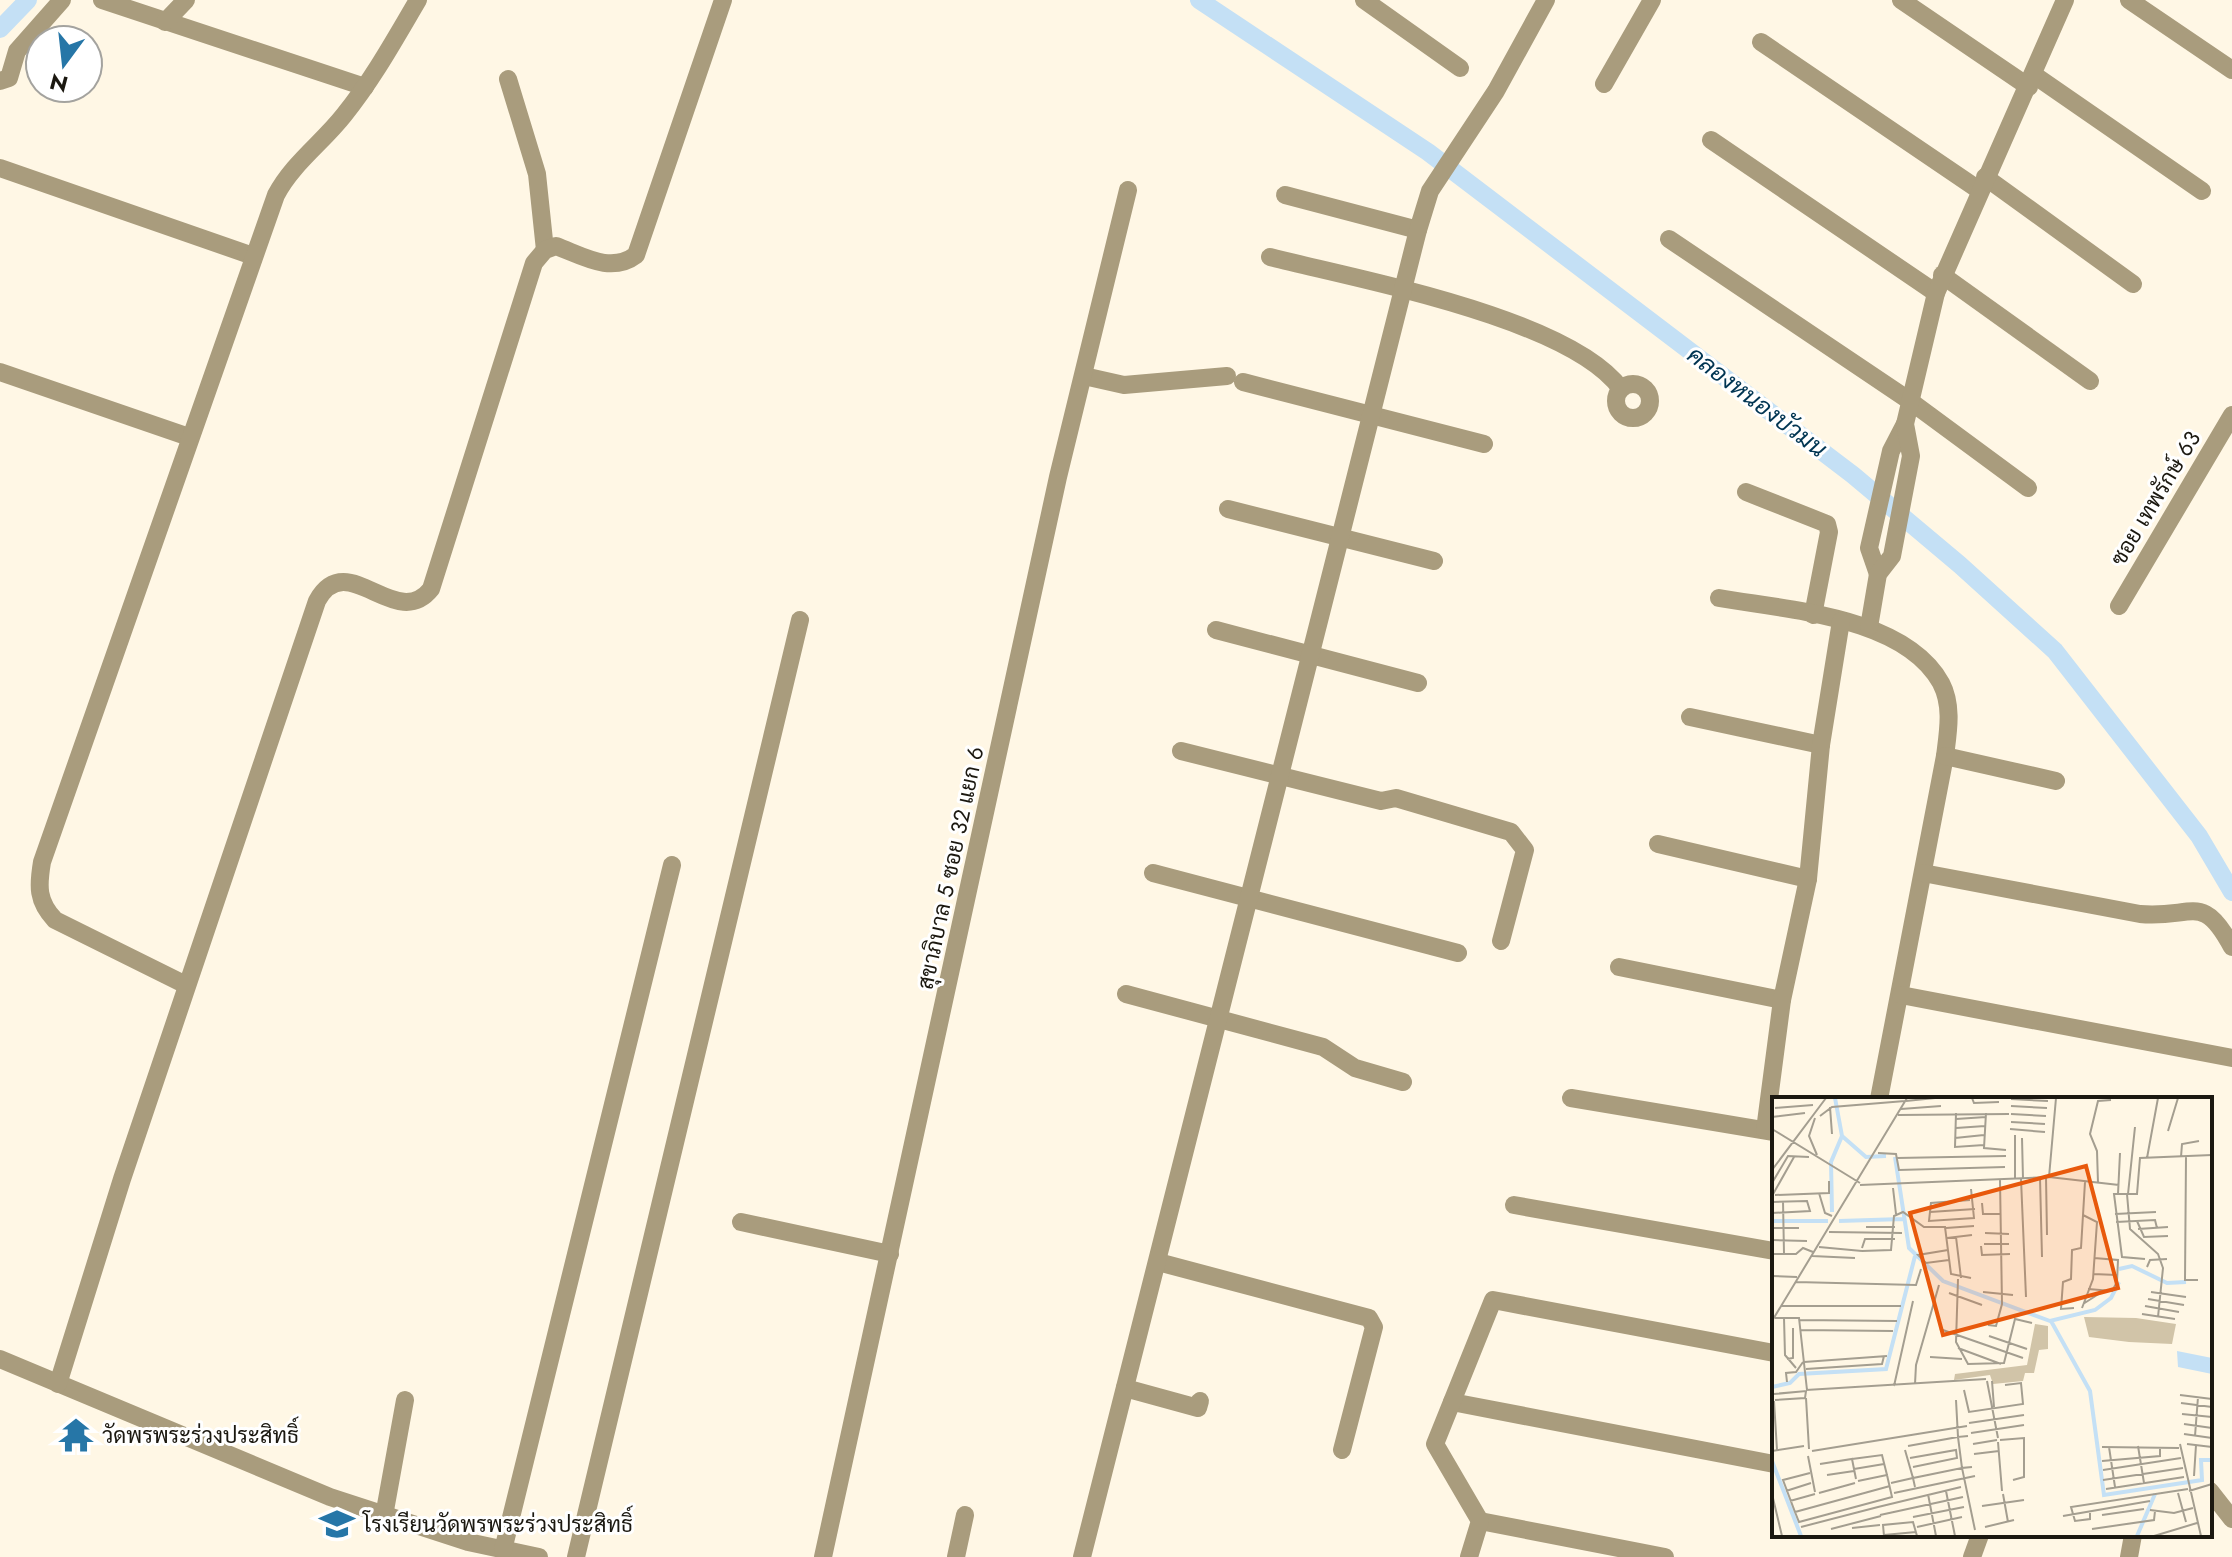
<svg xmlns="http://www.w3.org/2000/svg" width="2232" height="1557" font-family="Jost,Sarabun,sans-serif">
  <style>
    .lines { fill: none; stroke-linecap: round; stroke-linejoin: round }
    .canal { stroke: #c4e0f5; stroke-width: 18 }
    .minor { stroke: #a99c7d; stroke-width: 18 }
    .labels { text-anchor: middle; stroke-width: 6; stroke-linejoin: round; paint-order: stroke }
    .street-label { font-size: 22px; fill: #1b1810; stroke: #fff }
    .poi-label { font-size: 22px; fill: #1b1810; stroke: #fff; text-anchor: start }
    .water-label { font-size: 24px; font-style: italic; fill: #013552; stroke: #fff }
    .inset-river { fill: none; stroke: #c4e0f5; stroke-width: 4 }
    .inset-road { fill: none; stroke: #a49e90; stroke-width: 2 }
    .view { fill: #e8590c; fill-opacity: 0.15; stroke: #e8590c; stroke-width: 4 }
    .inset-edge { fill: none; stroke: #1b1810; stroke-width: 4 }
  </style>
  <rect width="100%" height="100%" fill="#fff7e5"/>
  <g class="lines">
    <!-- canal -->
    <g class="canal">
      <path d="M1199,0L1428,152L1853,475L1960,565L2055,651L2199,836L2232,892"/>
      <path d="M0,29L28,0"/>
    </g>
    <!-- minor -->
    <g class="minor">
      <path d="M102,0L365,87"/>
      <path d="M1364,0L1460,68"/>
      <path d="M1901,0L2029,87"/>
      <path d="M2129,0L2232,70"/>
      <path d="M165,22L186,0"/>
      <path d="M1761,42L1979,190"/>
      <path d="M2034,75L2202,191"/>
      <path d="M508,79L537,174L545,250"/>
      <path d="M0,81L9,78L17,51L62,0"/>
      <path d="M1604,84L1652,0"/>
      <path d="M1711,140L1936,293"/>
      <path d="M0,168L253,256"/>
      <path d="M1985,177L2133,284"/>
      <path d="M1285,195L1418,230"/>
      <path d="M1669,239L1910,401L2028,488"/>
      <path d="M1270,257C1356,279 1570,318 1621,389"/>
      <path d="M1942,275L2090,381"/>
      <path d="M0,372L189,437"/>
      <path d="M1084,376L1124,385L1227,376"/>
      <path d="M1243,382L1484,444"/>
      <circle cx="1633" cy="401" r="17"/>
      <path d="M1746,492L1827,524L1829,532L1813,615"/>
      <path d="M1228,509L1434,561"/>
      <path d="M1878,574L1869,548L1891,451L1905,424"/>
      <path d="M1719,598C1786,610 1904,616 1941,683C1953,706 1948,732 1945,756L1879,1099"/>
      <path d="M2119,606L2232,415"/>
      <path d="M1869,627L1878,574L1892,556L1911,456L1905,424L1936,293L2065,0"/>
      <path d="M1216,630L1418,683"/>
      <path d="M1690,717L1821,745"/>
      <path d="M1181,751L1381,801L1396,798L1511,832L1525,850L1501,941"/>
      <path d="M1945,756L2056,781"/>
      <path d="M1658,844L1808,879"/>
      <path d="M1153,873L1458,953"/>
      <path d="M1923,873L2140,914C2193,919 2202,891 2232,947"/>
      <path d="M1619,967L1782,1000"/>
      <path d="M186,985L55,920C37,901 38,886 42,862L276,195C292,164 323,142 344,115C373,79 395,39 418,0"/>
      <path d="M1126,994L1323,1047L1355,1068L1403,1082"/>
      <path d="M1901,995L2232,1058"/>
      <path d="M1571,1098L1774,1132"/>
      <path d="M1765,1130L1782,1000L1808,879L1821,745L1841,621"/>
      <path d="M1514,1205L1774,1251"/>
      <path d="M741,1222L890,1254"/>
      <path d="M1158,1262L1369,1318L1374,1327L1342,1450"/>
      <path d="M0,1359L330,1497L468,1542L539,1557"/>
      <path d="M58,1384L122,1179L317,601C347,546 396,633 431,589L534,263L545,250L556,246C583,256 611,274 636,255L723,0"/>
      <path d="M1125,1388L1198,1408L1200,1401"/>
      <path d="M1452,1402L1774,1464"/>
      <path d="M2210,1491L2232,1519"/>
      <path d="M384,1516L405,1400"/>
      <path d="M1480,1521L1665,1557"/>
      <path d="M503,1550L672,865"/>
      <path d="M576,1557L800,620"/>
      <path d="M823,1557L1058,477L1128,190"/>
      <path d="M956,1557L965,1515"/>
      <path d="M1082,1557L1418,230L1430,191L1496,91L1546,0"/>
      <path d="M1469,1557L1480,1521L1435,1444L1493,1300L1774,1353"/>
      <path d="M1972,1557L1980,1535"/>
      <path d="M2129,1557L2133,1535"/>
    </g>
  </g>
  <!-- icons -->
  <defs>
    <g id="temple-bare" transform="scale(2.76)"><path d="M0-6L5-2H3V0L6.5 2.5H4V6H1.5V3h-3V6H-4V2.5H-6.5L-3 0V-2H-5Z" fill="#2676a7" stroke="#fff" stroke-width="2.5" paint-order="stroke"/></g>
    <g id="school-bare" transform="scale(2.76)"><path d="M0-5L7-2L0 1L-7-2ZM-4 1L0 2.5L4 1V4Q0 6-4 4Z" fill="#2676a7" stroke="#fff" stroke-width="2.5" paint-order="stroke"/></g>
  </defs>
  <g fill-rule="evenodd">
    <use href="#temple-bare" x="76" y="1435"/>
    <use href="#school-bare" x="337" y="1524"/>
  </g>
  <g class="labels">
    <!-- street labels -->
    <g class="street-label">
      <text transform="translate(2155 498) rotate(-59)" y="8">ซอย เทพรักษ์ 63</text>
      <text transform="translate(950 868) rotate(-78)" y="8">สุขาภิบาล 5 ซอย 32 แยก 6</text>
    </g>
    <!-- poi labels -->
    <g class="poi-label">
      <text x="102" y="1443">วัดพรพระร่วงประสิทธิ์</text>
      <text x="363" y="1532">โรงเรียนวัดพรพระร่วงประสิทธิ์</text>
    </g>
    <!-- water labels -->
    <g class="water-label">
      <text transform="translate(1757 402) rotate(37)" y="8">คลองหนองบัวมน</text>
    </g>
  </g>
  <!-- overview -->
  <g transform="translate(1772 1097)">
    <rect width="440" height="440" fill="#fff7e5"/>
    <path d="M312,220L364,221L404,227L400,247L357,245L317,240ZM263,227L276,229V252L267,253L262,276H253L251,284L221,287L218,278L182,283L183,277L255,268Z" fill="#d1c4a8"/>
    <path d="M405,254L440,261V277L406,270Z" fill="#c4e0f5"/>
    <path class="inset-river" d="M70,39L94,60L114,59M123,60L137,151L171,184L278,224L323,213L339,201L347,185M60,115L59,65L70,39L63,1M0,124H56M67,124L131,122M347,172L360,169L395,186L414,185M279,224L318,294L332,398L430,383L429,363H440M0,290L18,286L27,277L114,272L143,159M0,364L29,439M365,439L383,397"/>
    <path class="inset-road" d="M200,1L202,6L227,5M239,2L276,4M134,4L163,1M239,9L275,11M58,10L60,37M3,11L41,8M129,12L169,9M184,16L183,50L212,48M214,16L212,51L234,53M239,17L274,19M126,18L237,17M48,19L60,10L133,4M0,20L33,16M43,21L37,39L45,58M184,22L214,20M239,25L273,27M184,31L213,29M0,32L88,86M238,32L273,35M396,34L406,1M183,41L212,38M250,41L251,82M106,56L124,57L127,73L233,70M409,60L410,47L427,44M414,60L413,183H426M125,61L234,59M375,61L386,1M0,73L54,1M274,80L275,138M277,80L284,1M268,81L270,160M243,82V38M249,82L254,200M0,86L16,59L37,60M326,86L325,54L318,37L326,4L339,3M88,88L277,80L347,88M121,91L124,117M47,96L53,116L60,119M346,97L348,56M355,97L358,132L386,157L391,171L386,220M356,97L363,30M3,98L57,96V84M0,99L22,60M198,103L159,106L157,124L202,121L199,92M11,104L12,157M210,106L211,117H229M158,115L203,112M0,116L38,114L35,104L0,105M343,117L384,115M365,124L372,140L396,139M344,125L383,123L385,131M94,130H123M0,131H27M174,131L202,129M366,132L396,130M57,135L130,136M213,136L237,137M184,140L189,181M175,141L200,138M0,143L35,144M212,147H237M209,149L210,158L238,157M47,150L90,154M90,151L93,142H123M176,153L146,158L154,166L177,163M90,154L119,153L122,119L131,115L152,130H173L179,177L199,181M0,157H24L31,151L41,155M40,159L83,161M373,162L350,160L342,97H365L368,61L440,58M375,170L378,163L395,162M321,177L345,178M0,179L25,180M186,182L184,245L196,267L232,266L243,222L260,226M24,185L144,188L149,172M316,192L340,194L345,185L346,163L322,161M211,195L241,198M379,195L414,200M177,196L210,208M376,202L412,208M311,207L333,193M10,209H129M373,209L407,215M302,211L289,212L291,185L299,182L300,153L309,151L313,85M310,211L321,182L325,125L311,118M370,217L403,222M3,221H27L35,293M12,221L13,258L24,271M27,223L125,224M0,224L135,1M216,228L224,229L230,207L228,83M168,232L251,261M28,233L121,234M217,239L255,252M186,251L229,267M158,260L190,262M15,262L21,261V231M32,265L115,259M34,272L110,267L112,259M215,284L226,341M220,284L222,310M15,285L14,276L24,275L31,265M143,287L144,268L167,188M122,289L141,204M34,293L214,282M192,293L197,315L251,307L249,286L233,288M2,297L34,294L33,301L3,303M408,298L440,302M34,301L37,352M184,303L186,340L196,339M2,304L5,353M409,306L440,310M410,317L440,320M197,326L252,318M412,327L440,331M199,336L252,328M412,337L440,341M423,339L426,300M228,343L252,341V380L241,383M226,345L230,394M201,347L225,343M408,347L429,439M415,347L440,350M366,349L372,386M330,350L407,351M337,350L343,390M133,353L141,381L190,371L186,340L136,349M0,354L32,349M40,354L195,329M202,357L227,354M36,359L43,395M138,361L184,353L185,361L141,370M80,362L110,358L115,378L86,384M330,364L388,359V350M48,367L80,362L84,382M200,370L190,371L203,433M82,372L112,367M331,373L409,361M38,376L11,383L23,415L118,389M55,378L82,374M422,379L424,348M331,383L411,371M119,386L141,381L143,390M334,392L412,380M14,394L39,386M174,394L183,439M417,394L440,387M47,396L83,386M122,396L203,379M406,396L414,425M0,397L10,439M156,397L164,439M231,397L236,425M18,404L43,397M210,409L252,403M106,410L189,390M378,413L402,416L421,411M318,414V422L303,424L299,410L416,392M23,415L27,425L120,400L115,378M108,418L191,400M330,418L372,412M291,419L378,404M141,420L192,410M29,430L106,410M145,430L190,420M213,430L242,423M80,431L108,428M59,432L109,419M320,432L382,423L383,414M112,438L144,435M112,439L111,428L141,425L145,439M382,439L425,426"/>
    <path class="view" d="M314,69L346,191L171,238L138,116Z"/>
    <rect width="440" height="440" class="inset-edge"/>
  </g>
  <!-- north arrow -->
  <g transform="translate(64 64) rotate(195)"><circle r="38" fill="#ffffff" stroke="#a4a39f" stroke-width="2"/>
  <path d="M0-6L14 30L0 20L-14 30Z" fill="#2676a7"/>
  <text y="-12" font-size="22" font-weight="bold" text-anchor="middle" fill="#1b1810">N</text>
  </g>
</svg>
